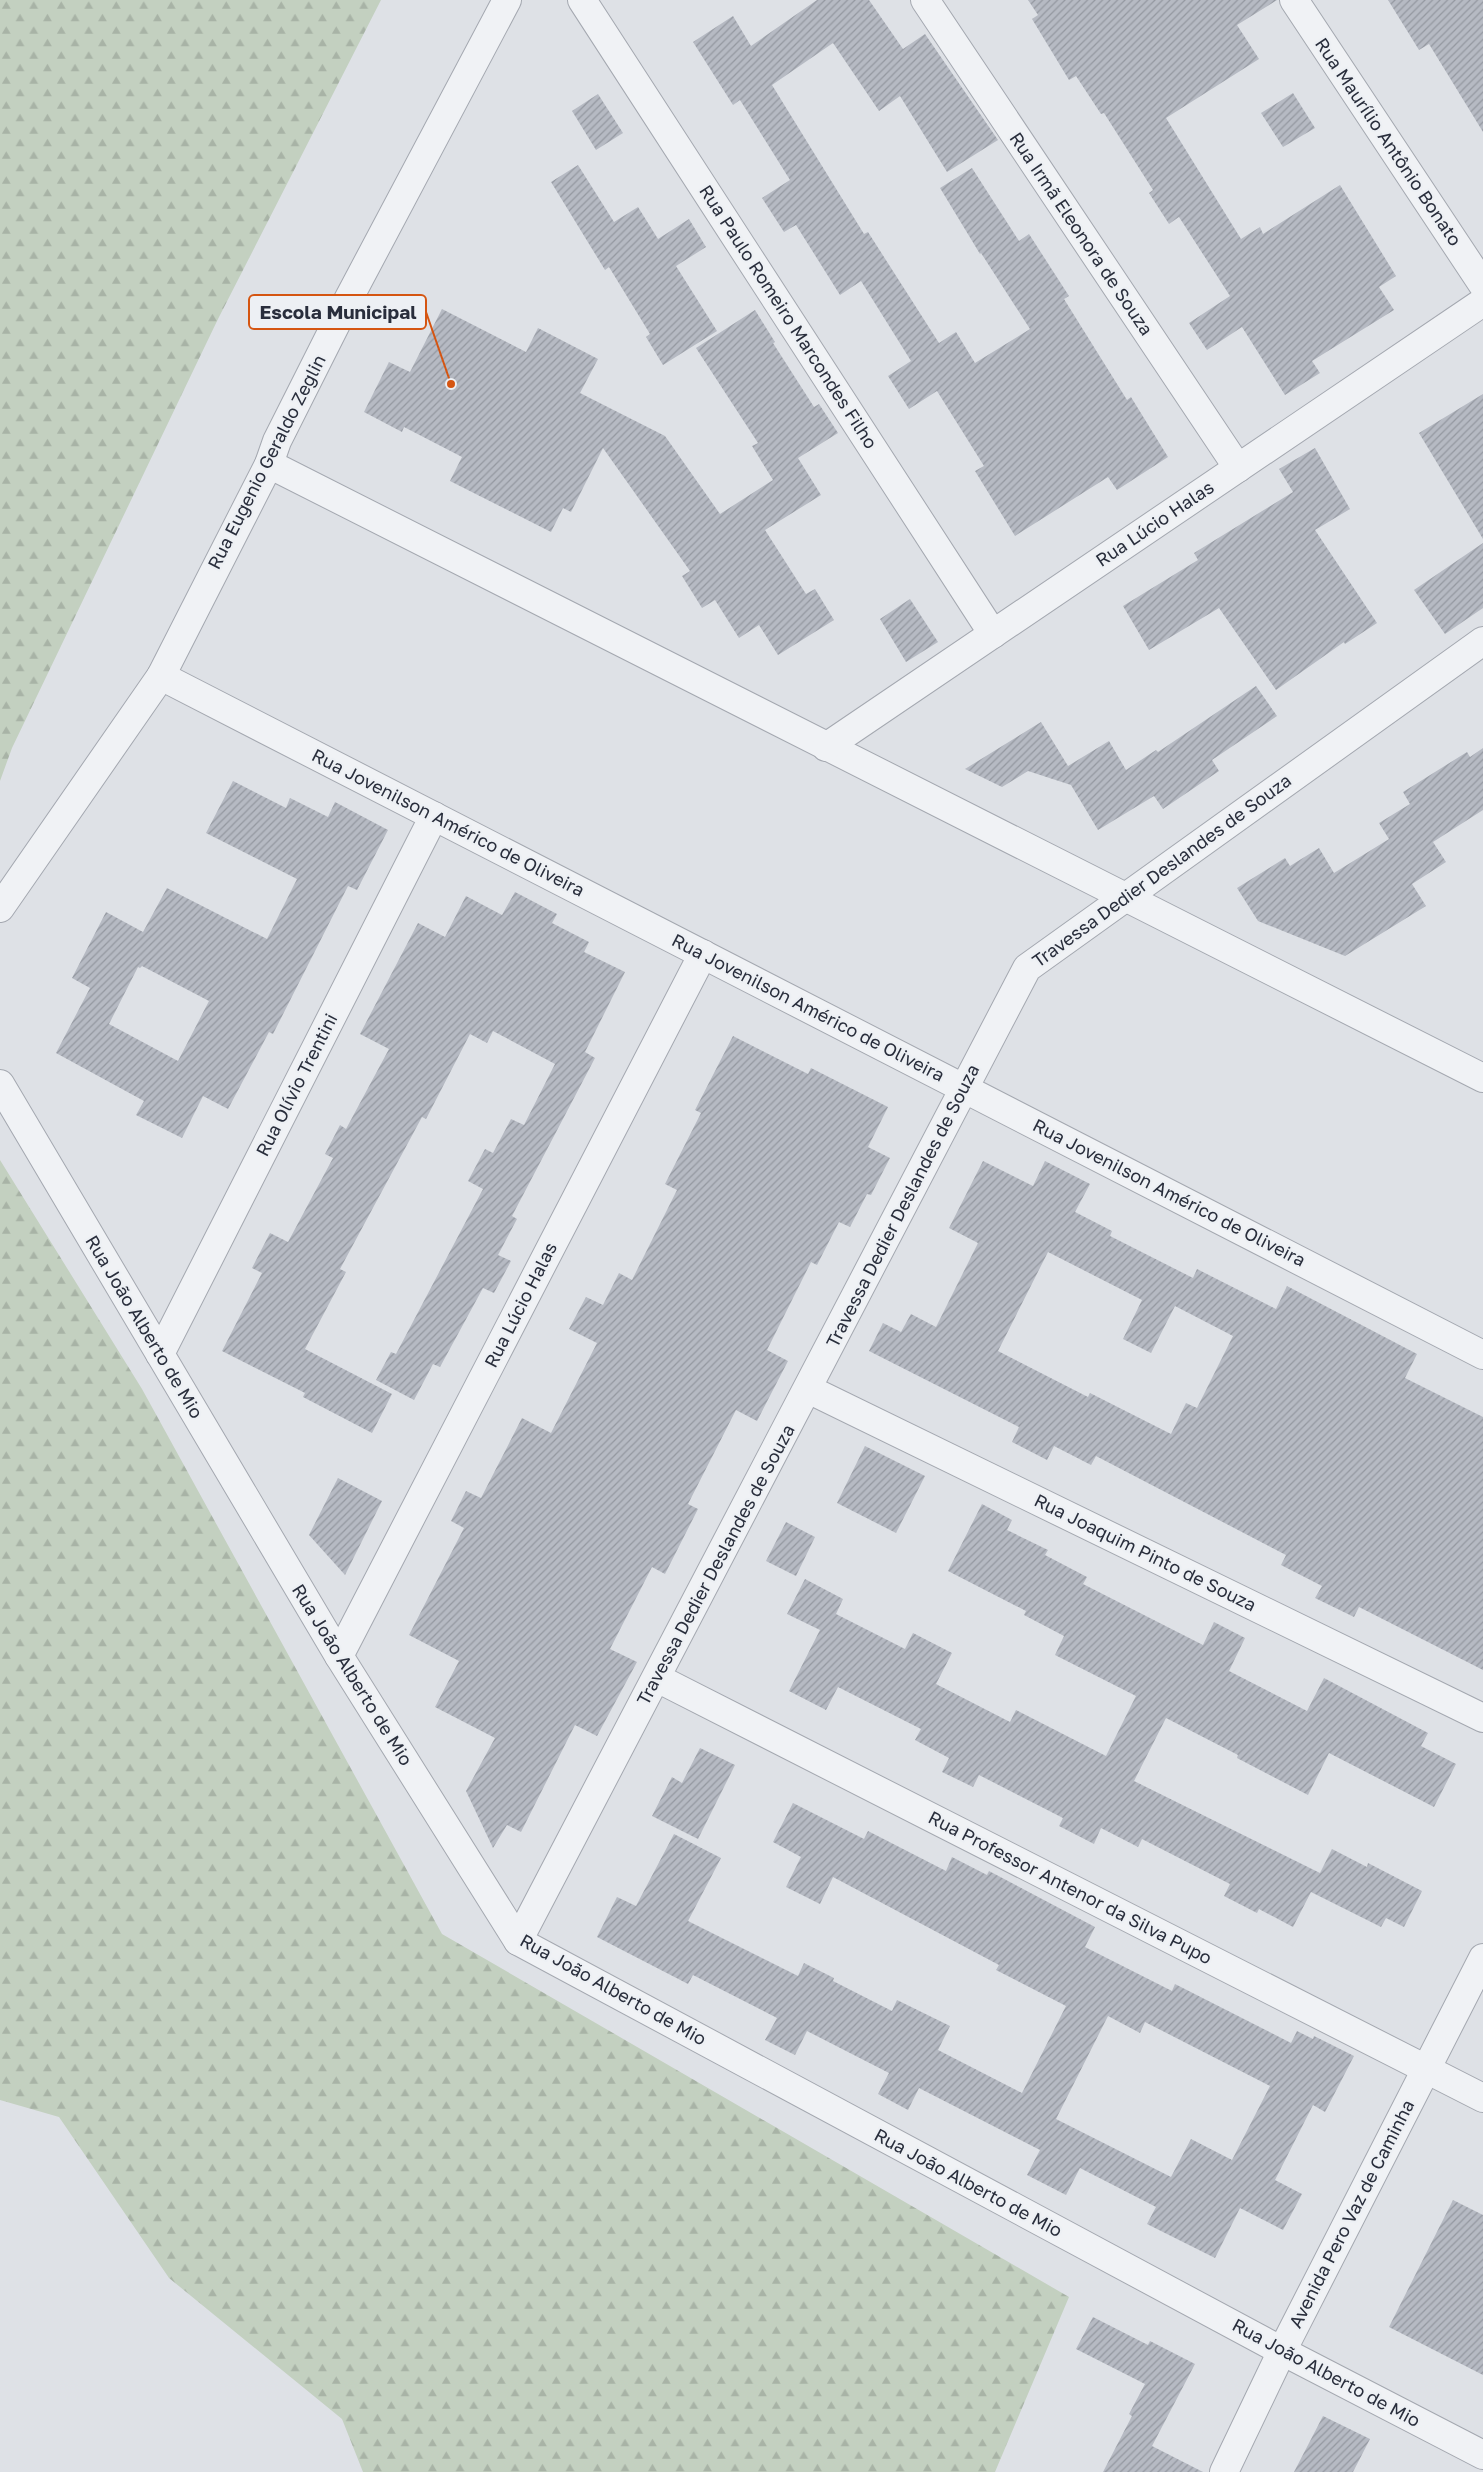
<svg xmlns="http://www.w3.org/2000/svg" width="1483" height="2472" font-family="'Golos Text',sans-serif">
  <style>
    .forest { fill: url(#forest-firs) }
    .building { fill: url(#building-hatch); fill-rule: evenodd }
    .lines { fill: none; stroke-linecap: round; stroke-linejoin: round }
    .minor-casing { stroke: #a4a8b0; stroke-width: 30 }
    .minor { stroke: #f0f2f5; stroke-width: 28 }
    .labels { text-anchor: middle; stroke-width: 4.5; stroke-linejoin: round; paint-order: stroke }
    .street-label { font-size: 18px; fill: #292e3c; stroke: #edf0f4 }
    .leader { fill: none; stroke: #d55511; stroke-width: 2 }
    .callout-dot { fill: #d55511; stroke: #edf0f4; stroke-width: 2 }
    .callout { fill: #edf0f4; stroke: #d55511; stroke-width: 2 }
    .callout-label { font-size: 19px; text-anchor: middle; font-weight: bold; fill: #292e3c }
  </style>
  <defs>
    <pattern id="forest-firs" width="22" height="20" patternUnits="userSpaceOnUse" patternTransform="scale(1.25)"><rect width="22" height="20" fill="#c3d0c0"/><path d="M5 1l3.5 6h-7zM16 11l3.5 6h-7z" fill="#a8b3a6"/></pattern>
    <pattern id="building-hatch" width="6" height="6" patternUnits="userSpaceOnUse" patternTransform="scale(1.25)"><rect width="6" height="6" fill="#b6bac3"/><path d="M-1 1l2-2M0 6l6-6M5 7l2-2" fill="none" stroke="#9498a0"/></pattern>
  </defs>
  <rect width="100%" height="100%" fill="#dee1e6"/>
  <!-- forest -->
  <g class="forest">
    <path d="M0,0H381L218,319L12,748L0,781Z"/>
    <path d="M0,1160L142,1389L442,1934L1069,2297L995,2472H363L342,2419L169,2278L59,2117L0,2100Z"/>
  </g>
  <!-- building -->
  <g class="building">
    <path d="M817,0H869L903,49L925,34L998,140L947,172L900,96L879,111L833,43L772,85L864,234L868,232L939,343L956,332L975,363L1030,329L981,253L980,254L940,188L972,168L1019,241L1029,234L1069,296L1064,299L1127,400L1131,397L1168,457L1117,490L1108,477L1015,536L975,471L984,466L937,391L909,409L888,376L911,361L861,281L840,295L796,225L784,232L762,198L790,180L740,100L733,105L693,42L733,16L751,46Z"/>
    <path d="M1028,0H1277L1237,25L1259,59L1166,118L1241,239L1260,227L1263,234L1340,185L1396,276L1379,287L1394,310L1312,361L1320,373L1285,395L1242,327L1207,350L1189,323L1230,296L1179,217L1169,224L1149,193L1153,190L1104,113L1101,114L1076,76L1069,80L1032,19L1038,15Z"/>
    <path d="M1388,0H1483V132L1429,44L1419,50Z"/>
    <path d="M1293,93L1315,128L1283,147L1261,113Z"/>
    <path d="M598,94L623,133L596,150L572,111Z"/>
    <path d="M578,165L614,222L638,207L658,239L689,219L706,247L676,266L717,331L663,365L646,337L650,334L609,267L605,270L551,182Z"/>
    <path d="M442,309L526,352L538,328L598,359L580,393L665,436L720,514L773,480L752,446L758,443L696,348L755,310L775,342L773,343L814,407L819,404L838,433L798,458L821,495L765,530L806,594L815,589L834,620L778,655L759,625L739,638L715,600L702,608L682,576L690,571L603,448L571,512L563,508L551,532L450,481L462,457L404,427L402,432L364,412L389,362L410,372Z"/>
    <path d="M1483,394V539L1419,433Z"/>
    <path d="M1315,448L1350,509L1315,530L1377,623L1345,644L1344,642L1276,690L1219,608L1149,650L1123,606L1198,560L1194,553L1293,492L1279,469Z"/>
    <path d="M1483,543V608L1445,634L1414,590Z"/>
    <path d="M910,599L938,642L906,662L880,619Z"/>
    <path d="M1256,686L1277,716L1212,760L1219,771L1163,809L1154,796L1098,830L1071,785L1028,771L1002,787L965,769L1041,722L1068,766L1109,741L1126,770L1156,750L1158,752Z"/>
    <path d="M1483,748V810L1433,842L1446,862L1412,884L1426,906L1345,956L1258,921L1237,888L1285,858L1290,866L1319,848L1334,873L1389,839L1379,823L1410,804L1403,792L1467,752L1470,757Z"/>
    <path d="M233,781L286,808L290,798L328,817L335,802L388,830L357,890L348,886L273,1034L269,1032L228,1109L203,1096L182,1138L136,1115L144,1101L56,1053L90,988L72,978L106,912L143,932L167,888L267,939L297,879L206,833ZM142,966L209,1001L178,1061L109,1024L138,967L140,968Z"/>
    <path d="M515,892L557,914L552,923L589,942L584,952L625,972L585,1052L595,1058L512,1216L517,1219L498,1255L511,1261L494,1293L483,1288L440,1367L433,1364L414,1400L376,1380L391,1352L396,1354L483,1189L468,1181L485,1149L493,1153L511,1119L524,1125L555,1064L493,1031L487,1043L470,1034L426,1119L422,1117L340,1269L346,1272L305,1349L392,1394L372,1433L303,1397L305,1393L222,1351L262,1273L252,1268L270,1233L288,1242L333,1158L325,1154L340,1125L346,1129L389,1049L360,1034L418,923L445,937L466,896L502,915Z"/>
    <path d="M733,1036L808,1074L811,1068L888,1107L868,1147L890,1158L871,1195L867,1194L850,1227L839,1222L817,1265L811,1262L767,1350L788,1361L757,1421L736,1410L688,1504L698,1509L665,1574L652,1567L610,1649L637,1662L597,1736L575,1725L521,1832L507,1825L493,1848L466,1791L495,1738L435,1707L459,1661L409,1635L464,1528L451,1521L466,1491L481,1498L522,1418L551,1433L597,1343L569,1329L586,1297L603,1305L619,1273L632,1280L677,1190L665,1184L701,1113L695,1110Z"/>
    <path d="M983,1161L1033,1186L1045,1161L1090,1184L1075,1212L1112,1231L1110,1236L1193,1278L1197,1269L1276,1309L1287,1286L1417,1354L1405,1378L1483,1417V1670L1359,1607L1354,1617L1315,1598L1322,1586L1281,1565L1286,1555L1096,1456L1091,1465L1054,1446L1047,1460L1012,1442L1019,1427L869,1351L883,1323L901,1332L911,1314L936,1327L978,1243L949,1228ZM1048,1252L1142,1300L1123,1339L1151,1353L1175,1306L1233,1336L1197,1408L1186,1403L1171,1434L1090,1393L1088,1397L998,1351Z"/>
    <path d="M865,1446L925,1476L896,1533L837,1503Z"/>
    <path d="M338,1478L382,1501L345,1575L309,1535Z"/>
    <path d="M982,1504L1012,1520L1007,1530L1048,1550L1045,1555L1087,1577L1083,1584L1203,1645L1214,1622L1245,1638L1229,1671L1307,1711L1324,1678L1428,1733L1421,1746L1456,1764L1434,1807L1329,1753L1308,1795L1237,1758L1238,1755L1166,1718L1134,1781L1320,1873L1332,1849L1367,1867L1368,1863L1422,1891L1404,1927L1386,1918L1381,1927L1311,1892L1293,1927L1259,1909L1257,1913L1224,1896L1230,1884L1142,1839L1138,1847L1101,1828L1094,1844L1059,1826L1063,1818L979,1775L973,1787L942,1772L949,1758L915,1740L921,1729L838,1687L826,1710L789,1691L820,1630L787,1614L805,1579L843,1599L836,1614L905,1649L913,1633L952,1653L936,1684L1010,1722L1016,1710L1106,1756L1136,1696L1055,1655L1064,1636L1024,1615L1026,1611L948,1571Z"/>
    <path d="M786,1522L815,1537L796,1576L766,1561Z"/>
    <path d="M700,1748L735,1765L698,1839L652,1816L672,1777L682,1783Z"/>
    <path d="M793,1803L864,1839L868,1831L946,1871L952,1857L987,1875L989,1871L1095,1927L1085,1947L1172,1991L1175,1984L1291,2043L1297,2031L1313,2039L1314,2036L1354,2056L1325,2112L1313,2105L1275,2180L1302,2194L1283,2230L1240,2208L1215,2258L1147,2224L1156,2207L1080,2168L1066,2195L1027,2175L1040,2150L919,2088L908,2110L878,2094L889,2073L807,2031L795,2055L765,2040L777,2018L693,1975L688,1984L597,1937L617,1897L636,1906L674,1834L721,1858L688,1921L798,1976L804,1963L834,1978L833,1981L892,2011L897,2000L950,2026L938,2050L1022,2093L1066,2006L996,1970L999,1965L833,1877L820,1904L786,1887L801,1857L773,1842ZM1108,2016L1140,2033L1145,2022L1270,2086L1232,2160L1191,2139L1171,2177L1056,2119Z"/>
    <path d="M1453,2200L1483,2215V2375L1389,2327Z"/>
    <path d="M1093,2317L1148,2345L1150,2341L1195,2364L1152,2446L1203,2472H1103L1132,2416L1129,2414L1145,2384L1076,2349Z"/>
    <path d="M1323,2416L1370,2439L1353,2472H1294Z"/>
  </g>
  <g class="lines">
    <!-- minor casing -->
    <g class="minor-casing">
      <g id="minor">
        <path d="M582,0L993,634"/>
        <path d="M925,0L1238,468"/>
        <path d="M1294,0L1483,285"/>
        <path d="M269,464L1483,1078"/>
        <path d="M161,676L1483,1355"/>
        <path d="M826,747L1483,302"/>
        <path d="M0,908L161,676L269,464L277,441L349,298L507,0"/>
        <path d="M0,1084L339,1656L518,1941L1282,2351L1483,2455"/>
        <path d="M160,1354L434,816"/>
        <path d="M808,1389L1483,1718"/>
        <path d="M339,1656L703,954"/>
        <path d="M657,1678L1483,2098"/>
        <path d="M518,1941L1027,968L1483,641"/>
        <path d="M1224,2472L1282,2351L1483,1958"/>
      </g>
    </g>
    <!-- minor -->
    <use href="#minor" class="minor"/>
  </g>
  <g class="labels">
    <!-- street labels -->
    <g class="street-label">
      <text transform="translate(1388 142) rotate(56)" y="6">Rua Maurílio Antônio Bonato</text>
      <text transform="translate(1081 234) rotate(56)" y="6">Rua Irmã Eleonora de Souza</text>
      <text transform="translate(788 317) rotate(57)" y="6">Rua Paulo Romeiro Marcondes Filho</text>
      <text transform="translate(267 462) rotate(-63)" y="6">Rua Eugenio Geraldo Zeglin</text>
      <text transform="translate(1155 524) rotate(-34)" y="6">Rua Lúcio Halas</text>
      <text transform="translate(448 823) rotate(27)" y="6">Rua Jovenilson Américo de Oliveira</text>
      <text transform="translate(1162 871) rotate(-36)" y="6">Travessa Dedier Deslandes de Souza</text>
      <text transform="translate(808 1008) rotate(27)" y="6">Rua Jovenilson Américo de Oliveira</text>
      <text transform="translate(297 1085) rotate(-63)" y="6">Rua Olívio Trentini</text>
      <text transform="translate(1169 1193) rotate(27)" y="6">Rua Jovenilson Américo de Oliveira</text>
      <text transform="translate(903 1206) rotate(-63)" y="6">Travessa Dedier Deslandes de Souza</text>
      <text transform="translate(521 1305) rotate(-63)" y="6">Rua Lúcio Halas</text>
      <text transform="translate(144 1327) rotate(59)" y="6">Rua João Alberto de Mio</text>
      <text transform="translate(1145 1553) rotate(26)" y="6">Rua Joaquim Pinto de Souza</text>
      <text transform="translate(716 1565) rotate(-62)" y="6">Travessa Dedier Deslandes de Souza</text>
      <text transform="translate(352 1675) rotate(58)" y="6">Rua João Alberto de Mio</text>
      <text transform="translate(1070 1888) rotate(27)" y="6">Rua Professor Antenor da Silva Pupo</text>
      <text transform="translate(613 1990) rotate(29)" y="6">Rua João Alberto de Mio</text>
      <text transform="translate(968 2183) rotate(28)" y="6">Rua João Alberto de Mio</text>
      <text transform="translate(1352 2214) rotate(-63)" y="6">Avenida Pero Vaz de Caminha</text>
      <text transform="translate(1326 2373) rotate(28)" y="6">Rua João Alberto de Mio</text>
    </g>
  </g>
  <!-- callouts -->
  <path class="leader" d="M451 384L426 312"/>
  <circle class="callout-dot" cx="451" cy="384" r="5"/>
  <rect class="callout" x="249" y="295" width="177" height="34" rx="5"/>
  <g class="callout-label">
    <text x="338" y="319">Escola Municipal</text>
  </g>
</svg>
